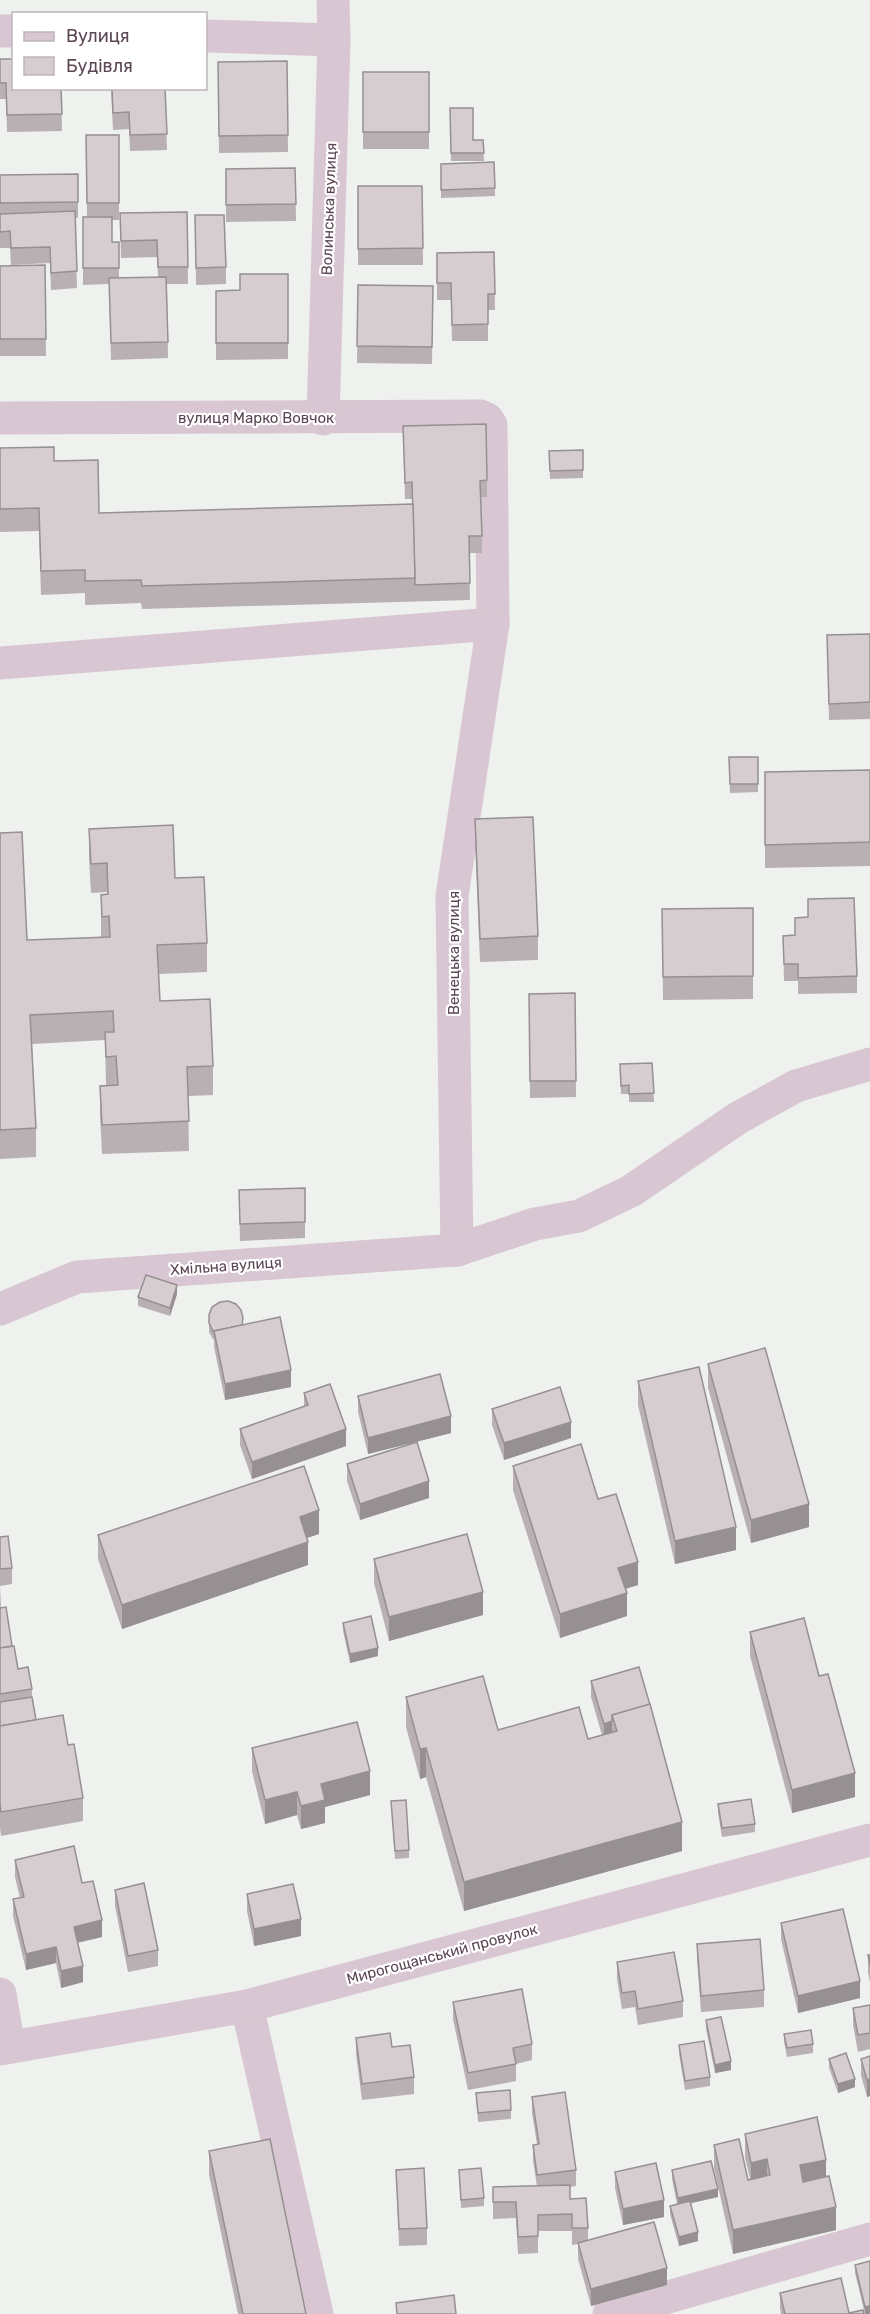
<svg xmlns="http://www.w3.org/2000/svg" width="870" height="2314" font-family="Rubik,sans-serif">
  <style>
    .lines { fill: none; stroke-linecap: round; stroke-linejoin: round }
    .street { stroke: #d8c7d2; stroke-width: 33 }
    .wall { fill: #b8b0b3 }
    .shaded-wall { fill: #969092 }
    .building { fill: #d6cdd0; stroke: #969092; stroke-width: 1.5 }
    .labels { text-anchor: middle; stroke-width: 4.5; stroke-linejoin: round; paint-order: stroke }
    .street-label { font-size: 15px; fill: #5b4653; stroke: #fff }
  </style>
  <rect width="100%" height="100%" fill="#eef1ee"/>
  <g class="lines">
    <!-- street -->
    <g class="street">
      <path d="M0,31H14"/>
      <path d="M206,36L334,40"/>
      <path d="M0,418L480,416L487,419L491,425L493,624"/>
      <path d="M323,419L334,40L333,0"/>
      <path d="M0,663L493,624L452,896L457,1250"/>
      <path d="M0,1309L77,1277L457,1250L535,1224L579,1216L631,1191L738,1118L796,1086L870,1064"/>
      <path d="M0,1994L9,2047"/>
      <path d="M247,2006L317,2314"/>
      <path d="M0,2049L247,2006L870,1840"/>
      <path d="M609,2314L870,2239"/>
    </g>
  </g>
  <!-- wall -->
  <g class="wall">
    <path d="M0,59L61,88L62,131L7,132L6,99H0Z"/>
    <path d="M287,61L288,152L219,153L218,62Z"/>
    <rect x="363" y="72" width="66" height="77"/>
    <path d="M111,88H165L167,150L130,151L129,129L113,130Z"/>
    <path d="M450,108L473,140H483L484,161H451Z"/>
    <path d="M86,135H119V220H112V242H119V278L158,277L157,257L121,258L120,213L187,212L188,284H167L168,358L111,360L109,284L83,285V217H87Z"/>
    <path d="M494,162L495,196L441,198V164Z"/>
    <path d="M295,168L296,221L226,222V169Z"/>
    <path d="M78,174V218H75L77,288L51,290L50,263L11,265L10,248H0V175Z"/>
    <path d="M358,186H422L423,265H358Z"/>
    <path d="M195,215L226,267V284L196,285Z"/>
    <path d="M494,252L495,310H488V341H452L451,300H437V253Z"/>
    <path d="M45,265L46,356H0V266Z"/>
    <path d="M288,274V359L216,360V291L240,290Z"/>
    <path d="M358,285L433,286L432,364L357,363Z"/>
    <path d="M403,426L487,480V497H481L482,553H469L470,600L142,609L141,603L85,605V593L41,595L39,531L0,532V448L54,461L99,513L412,504V499H405Z"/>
    <path d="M583,450V478L550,479L549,451Z"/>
    <path d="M870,634V719L829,720L827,635Z"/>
    <path d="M729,757H758V792L730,793Z"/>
    <path d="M870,770V866L765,868V772Z"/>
    <path d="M475,819L538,936V960L480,962L475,843Z"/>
    <path d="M89,829L175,878L207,943V972L159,974L160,1001L213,1066V1095L188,1096L189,1151L102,1154L100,1115V1086L106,1085L105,1040L32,1044L36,1128V1157L0,1159V833L27,940L101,938V895L107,894V892L91,893L89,858Z"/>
    <path d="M753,908V999L663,1000L662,909Z"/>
    <path d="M783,936L857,976V993L798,994V981H784Z"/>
    <path d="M575,993L576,1097L530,1098L529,994Z"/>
    <path d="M652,1063L654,1102H629V1094H621L620,1064Z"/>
    <path d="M305,1188V1238L240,1241L239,1190Z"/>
    <path d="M177,1294L170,1316L138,1306V1297Z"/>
    <path d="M209,1315L243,1325L291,1387L225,1400L214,1347V1340L213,1339L209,1332Z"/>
    <path d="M708,1364L809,1527L751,1543L708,1388Z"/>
    <path d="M638,1381L736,1550L675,1564L638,1405Z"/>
    <path d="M304,1393L346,1446L252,1479L240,1445V1429L304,1406Z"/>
    <path d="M358,1396L451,1433L368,1454L358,1412Z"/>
    <path d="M492,1409L571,1438L504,1460L492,1425Z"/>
    <path d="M347,1464L429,1498L360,1520L347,1481Z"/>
    <path d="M513,1466L598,1499L638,1585L625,1589L627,1616L560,1638L513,1490Z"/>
    <path d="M319,1534L307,1538L308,1565L122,1629L98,1559V1535Z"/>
    <path d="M0,1537L12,1568V1584L0,1586L1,1608L18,1669L32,1689V1697L36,1720L68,1745L83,1798V1821L1,1836L0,1827Z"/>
    <path d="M374,1559L483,1615L389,1641L374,1583Z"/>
    <path d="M343,1623L378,1656L350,1663L343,1631Z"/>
    <path d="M750,1632L819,1676L855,1797L792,1813L750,1656Z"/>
    <path d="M639,1667L682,1851L464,1911L426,1777L420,1779L406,1727V1697L498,1730L588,1739L602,1735L591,1697V1681Z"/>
    <path d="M252,1748L370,1795L325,1807V1823L301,1829L297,1815L265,1824L252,1771Z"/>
    <path d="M391,1801L409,1850V1858L395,1859Z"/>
    <path d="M718,1804L755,1824V1832L722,1837L718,1813Z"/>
    <path d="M15,1860L82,1883L102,1937L78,1943L83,1982L61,1988L56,1963L26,1970L13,1916V1899L20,1898L15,1877Z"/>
    <path d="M115,1890L158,1950V1966L128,1972L115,1906Z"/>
    <path d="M247,1894L301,1936L254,1946L247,1911Z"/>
    <path d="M781,1923L860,1998L798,2013L781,1939Z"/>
    <path d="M697,1944L764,1990V2007L701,2012L697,1960Z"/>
    <path d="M868,1955H870V1983L868,1972Z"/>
    <path d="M617,1962L683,2001V2017L638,2025L635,2007L622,2009L617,1979Z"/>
    <path d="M453,2002L532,2044V2060L516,2064V2081L468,2090L453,2019Z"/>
    <path d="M870,2005V2096L867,2097L861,2075V2059L870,2056V2049L858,2052L853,2025V2008Z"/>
    <path d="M706,2020L731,2070L715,2073L706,2029Z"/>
    <path d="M784,2034L813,2044V2053L787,2057L784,2042Z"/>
    <path d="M356,2038L392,2047L414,2077V2094L362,2100L356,2054Z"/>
    <path d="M679,2045L710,2077V2086L685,2090L679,2054Z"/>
    <path d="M829,2059L855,2087L838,2093L829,2068Z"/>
    <path d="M476,2093L511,2110V2119L478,2122Z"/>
    <path d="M532,2097L576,2170V2186L570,2187V2199L588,2228V2240L667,2285L591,2306L578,2259V2244L572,2245V2231H538V2253L518,2254L516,2218L493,2219V2187L537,2186L533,2161V2145L537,2144L532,2113Z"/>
    <path d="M745,2134L826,2177L836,2230L733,2254L714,2168V2145L748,2180L750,2179L745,2157Z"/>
    <path d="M209,2151L306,2314H238L209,2175Z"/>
    <path d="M396,2170L427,2228V2245L399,2246Z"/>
    <path d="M459,2170L484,2198V2206L461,2208Z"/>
    <path d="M672,2170L718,2197L691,2203L698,2241L679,2246L670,2214V2206L677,2204L672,2179Z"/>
    <path d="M615,2172L664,2217L623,2225L615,2188Z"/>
    <path d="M855,2265L870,2314H865L855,2273Z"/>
    <path d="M780,2293L849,2313L864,2314H781L780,2309Z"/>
  </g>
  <!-- shaded-wall -->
  <g class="shaded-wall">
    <path d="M177,1285V1294L170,1316V1308Z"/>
    <path d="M291,1370V1387L225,1400V1384Z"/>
    <path d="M451,1416V1433L368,1454V1438Z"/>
    <path d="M571,1422V1438L504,1460V1443Z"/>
    <path d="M346,1429V1446L252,1479V1462Z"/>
    <path d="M429,1481V1498L360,1520V1504Z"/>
    <path d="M809,1504V1527L751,1543V1520Z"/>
    <path d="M319,1510V1534L300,1540V1517Z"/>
    <path d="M736,1527V1550L675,1564V1541Z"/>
    <path d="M308,1542V1565L122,1629V1605Z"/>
    <path d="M638,1562V1585L618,1591V1568Z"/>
    <path d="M483,1592V1615L389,1641V1617Z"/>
    <path d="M627,1593V1616L560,1638V1614Z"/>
    <path d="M378,1648V1656L350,1663V1654Z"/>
    <path d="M612,1721V1738L604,1740V1724Z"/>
    <path d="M426,1748V1777L420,1779V1749Z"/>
    <path d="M370,1771V1795L325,1807V1823L301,1829V1806L321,1784Z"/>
    <path d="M855,1773V1797L792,1813V1790Z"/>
    <path d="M297,1792V1815L265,1824V1800Z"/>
    <path d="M682,1822V1851L464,1911V1882Z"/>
    <path d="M301,1919V1936L254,1946V1929Z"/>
    <path d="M102,1920V1937L74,1943V1927Z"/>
    <path d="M56,1947V1963L26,1970V1954Z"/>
    <path d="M83,1966V1982L61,1988V1971Z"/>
    <path d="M860,1981V1998L798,2013V1996Z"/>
    <path d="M731,2061V2070L715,2073V2065Z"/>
    <path d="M855,2079V2087L838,2093V2084Z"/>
    <path d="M870,2079V2096L867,2097V2080Z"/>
    <path d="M767,2159V2183L751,2187V2163Z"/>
    <path d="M826,2160V2183L800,2189V2165Z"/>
    <path d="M718,2189V2197L678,2206V2198Z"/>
    <path d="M664,2200V2217L623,2225V2209Z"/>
    <path d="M836,2207V2230L733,2254V2230Z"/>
    <path d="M698,2232V2241L679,2246V2237Z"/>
    <path d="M667,2268V2285L591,2306V2289Z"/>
    <path d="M870,2306V2314H865V2307Z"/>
  </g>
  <!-- building -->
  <g class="building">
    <path d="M0,59H14V88H61L62,114L7,115L6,83H0Z"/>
    <path d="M287,61L288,135L219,136L218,62Z"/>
    <rect x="363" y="72" width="66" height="60"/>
    <path d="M112,88H165L167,134L130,135L129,112L113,113Z"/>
    <path d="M450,108H473V140H483L484,153H451Z"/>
    <path d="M86,135H119V203H87Z"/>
    <path d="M494,162L495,188L441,190V164Z"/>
    <path d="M295,168L296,204L226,205V169Z"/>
    <path d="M78,174V202L0,203V175Z"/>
    <path d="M358,186H422L423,248L358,249Z"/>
    <path d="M75,211L77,271L51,273L50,247L11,248L10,231L0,232V214Z"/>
    <path d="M187,212L188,267H158L157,240L121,241L120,213Z"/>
    <path d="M195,215H224L226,267L196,268Z"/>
    <path d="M83,217H112V242H119V268H83Z"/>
    <path d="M494,252L495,294H488V324L452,325L451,283H437V253Z"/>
    <path d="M45,265L46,339H0V266Z"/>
    <path d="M240,274H288V343H216V291L240,290Z"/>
    <path d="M166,277L168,342L111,343L109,278Z"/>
    <path d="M358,285L433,286L432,347L357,346Z"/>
    <path d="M486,424L487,480L480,481L482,536H469L470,583L415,585L412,482L405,483L403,426Z"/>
    <path d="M54,447V461L98,460L99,513L413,504L415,578L142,586L141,580L85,581V570L41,571L39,508L0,509V448Z"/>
    <path d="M583,450V470L550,471L549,451Z"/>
    <path d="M870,634V702L829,704L827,635Z"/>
    <path d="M729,757H758V784H730Z"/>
    <path d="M870,770V842L765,845V772Z"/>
    <path d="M533,817L538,936L480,939L475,819Z"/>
    <path d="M173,825L175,878L204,877L207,943L157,945L160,1001L210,999L213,1066L187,1067L189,1121L102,1125L100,1086L118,1085L116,1056L106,1057L105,1032H114L113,1011L30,1015L36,1128L0,1130V833L22,832L27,940L110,937L109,916L102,917L101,895L108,894L107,863L91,864L89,829Z"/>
    <path d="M854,898L857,976L798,978V964H784L783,936L795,935V918L808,917V899Z"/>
    <path d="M753,908V976L663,977L662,909Z"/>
    <path d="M575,993L576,1081H530L529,994Z"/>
    <path d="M652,1063L654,1093L629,1094V1085L621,1086L620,1064Z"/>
    <path d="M305,1188V1222L240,1224L239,1190Z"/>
    <path d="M146,1275L177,1285L170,1308L138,1297Z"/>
    <path d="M228,1301L236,1304L241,1310L243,1318L242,1325L214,1331L215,1332L213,1331L209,1323V1315L212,1307L220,1302Z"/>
    <path d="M280,1317L291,1370L225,1384L214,1331Z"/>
    <path d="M765,1348L809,1504L751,1520L708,1364Z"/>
    <path d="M699,1367L736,1527L675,1541L638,1381Z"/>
    <path d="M440,1374L451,1416L368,1438L358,1396Z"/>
    <path d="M330,1384L346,1429L252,1462L240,1429L308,1405L304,1393Z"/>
    <path d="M560,1387L571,1422L504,1443L492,1409Z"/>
    <path d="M417,1442L429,1481L360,1504L347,1464Z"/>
    <path d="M581,1444L598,1499L616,1494L638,1562L618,1568L627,1593L560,1614L513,1466Z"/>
    <path d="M304,1466L319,1510L300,1517L308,1542L122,1605L98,1535Z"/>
    <path d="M467,1534L483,1592L389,1617L374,1559Z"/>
    <path d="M8,1536L12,1568L0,1569V1537Z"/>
    <path d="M6,1607L12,1646L0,1648V1608Z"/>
    <path d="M371,1616L378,1648L350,1654L343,1623Z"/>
    <path d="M804,1618L819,1676L828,1674L855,1773L792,1790L750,1632Z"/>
    <path d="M14,1646L18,1669L28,1667L32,1689L0,1694V1648Z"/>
    <path d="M639,1667L650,1705L612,1715V1721L604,1724L591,1681Z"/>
    <path d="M483,1676L498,1730L579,1707L588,1739L617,1731L612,1715L650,1704L682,1822L464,1882L426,1748L420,1749L406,1697Z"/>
    <path d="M32,1697L36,1720L0,1726V1702Z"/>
    <path d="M63,1715L68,1745L74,1744L83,1798L1,1812L0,1804V1726Z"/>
    <path d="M357,1722L370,1771L321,1784L325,1800L301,1806L297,1792L265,1800L252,1748Z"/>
    <path d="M751,1799L755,1824L722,1828L718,1804Z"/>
    <path d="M406,1800L409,1850L395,1851L391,1801Z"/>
    <path d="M74,1846L82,1883L93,1881L102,1920L74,1927L83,1966L61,1971L56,1947L26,1954L13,1899L24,1897L15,1860Z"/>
    <path d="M144,1883L158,1950L128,1956L115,1890Z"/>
    <path d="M293,1884L301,1919L254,1929L247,1894Z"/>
    <path d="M843,1909L860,1981L798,1996L781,1923Z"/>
    <path d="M760,1939L764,1990L701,1996L697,1944Z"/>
    <path d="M674,1952L683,2001L638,2009L635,1991L622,1993L617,1962Z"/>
    <path d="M868,1955H870V1966Z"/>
    <path d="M522,1989L532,2044L513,2048L516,2064L468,2073L453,2002Z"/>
    <path d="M870,2005V2033L858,2035L853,2008Z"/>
    <path d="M721,2017L731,2061L715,2065L706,2020Z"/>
    <path d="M811,2030L813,2044L787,2048L784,2034Z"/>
    <path d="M390,2033L392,2047L410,2045L414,2077L362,2084L356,2038Z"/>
    <path d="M704,2041L710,2077L685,2081L679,2045Z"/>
    <path d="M846,2053L855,2079L838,2084L829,2059Z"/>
    <path d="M870,2056V2079L867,2080L861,2059Z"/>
    <path d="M510,2090L511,2110L478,2113L476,2093Z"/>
    <path d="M565,2092L576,2170L537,2175L533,2145L539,2144L532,2097Z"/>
    <path d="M817,2117L826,2160L800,2165L803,2182L829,2176L836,2207L733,2230L714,2145L739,2139L748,2180L770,2175L767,2159L751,2163L745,2134Z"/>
    <path d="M270,2139L306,2314H243L209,2151Z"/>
    <path d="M711,2161L718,2189L678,2198L672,2170Z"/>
    <path d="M656,2163L664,2200L623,2209L615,2172Z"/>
    <path d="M424,2168L427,2228L399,2229L396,2170Z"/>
    <path d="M481,2168L484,2198L461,2200L459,2170Z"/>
    <path d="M570,2185V2199L586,2198L588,2228H572V2214L538,2215V2236L518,2237L516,2202H493V2187Z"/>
    <path d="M690,2201L698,2232L679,2237L670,2206Z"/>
    <path d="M654,2222L667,2268L591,2289L578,2243Z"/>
    <path d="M870,2261V2306L865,2307L855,2265Z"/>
    <path d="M841,2278L849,2313L863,2310L864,2314H785L780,2293Z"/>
    <path d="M454,2295L456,2314H397L396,2303Z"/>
  </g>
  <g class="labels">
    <!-- street labels -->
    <g class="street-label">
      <text transform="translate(329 209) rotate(-88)" y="5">Волинська вулиця</text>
      <text x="256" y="423">вулиця Марко Вовчок</text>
      <text transform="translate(454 953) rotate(-90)" y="5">Венецька вулиця</text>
      <text transform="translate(226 1266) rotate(-4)" y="5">Хмільна вулиця</text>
      <text transform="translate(442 1954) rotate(-15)" y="5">Мирогощанський провулок</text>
    </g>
  </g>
  <!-- legend -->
  <rect x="12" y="12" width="195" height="78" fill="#ffffff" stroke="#bdb5ba" stroke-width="1.5"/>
  <rect x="24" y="32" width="30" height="9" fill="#d8c7d2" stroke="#bdb5ba" stroke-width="1.5"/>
  <text x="66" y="42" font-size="18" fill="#5b4653">Вулиця</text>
  <rect x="24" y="57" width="30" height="18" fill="#d6cdd0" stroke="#bdb5ba" stroke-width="1.5"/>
  <text x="66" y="72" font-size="18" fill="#5b4653">Будівля</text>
</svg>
